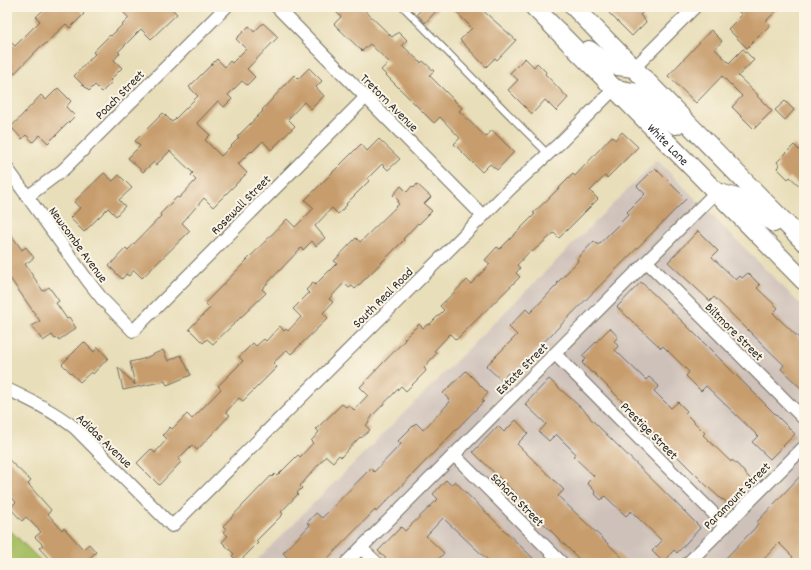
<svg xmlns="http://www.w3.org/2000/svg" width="811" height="570" font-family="Dekko,sans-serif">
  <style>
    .industrial { fill: #cec1ba }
    .green { fill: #a8c066; stroke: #6a7648 }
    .building { fill: #c79d6d }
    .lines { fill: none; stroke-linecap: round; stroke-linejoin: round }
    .lane-casing { stroke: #6d6a5d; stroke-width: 8 }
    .street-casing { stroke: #6d6a5d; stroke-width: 14 }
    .secondary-casing { stroke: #6d6a5d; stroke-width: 20 }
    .lane { stroke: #fff; stroke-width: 6 }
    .street { stroke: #fff; stroke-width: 12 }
    .secondary { stroke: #fff; stroke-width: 18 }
    .labels { text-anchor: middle; stroke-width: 4; stroke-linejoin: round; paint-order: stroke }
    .street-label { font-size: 13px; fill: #2b2b2b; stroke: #fcf5e5 }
  </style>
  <rect width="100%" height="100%" fill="#fcf5e5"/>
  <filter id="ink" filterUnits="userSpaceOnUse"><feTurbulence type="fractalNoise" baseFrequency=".025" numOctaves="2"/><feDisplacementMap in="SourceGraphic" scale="8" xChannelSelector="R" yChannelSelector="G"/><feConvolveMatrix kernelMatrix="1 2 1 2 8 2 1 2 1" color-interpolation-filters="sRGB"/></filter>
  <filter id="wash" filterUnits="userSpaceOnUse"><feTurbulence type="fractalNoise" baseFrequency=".012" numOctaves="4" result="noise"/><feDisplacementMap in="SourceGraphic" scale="16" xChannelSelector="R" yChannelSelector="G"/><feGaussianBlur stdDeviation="0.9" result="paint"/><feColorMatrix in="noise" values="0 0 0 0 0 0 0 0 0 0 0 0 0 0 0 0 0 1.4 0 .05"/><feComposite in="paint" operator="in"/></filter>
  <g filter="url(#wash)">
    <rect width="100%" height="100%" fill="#e8deb9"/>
    <!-- industrial -->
    <path class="industrial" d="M657,160L804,308V563H254Z"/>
    <!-- green -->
    <path class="green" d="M7,527L43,563H7Z"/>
    <g id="blocks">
      <!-- building -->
      <g class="building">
        <path d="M46,7H77L84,14L70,28L66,24L43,46H41L7,81V38L15,46L40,21L36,17Z"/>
        <path d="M127,7H170L177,14L151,39L141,29L118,52L120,53L114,60L122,68L110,80L112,82L102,92L95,85L89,91L74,76L95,54L93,52L110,35L111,36L129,18L123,12Z"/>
        <path d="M331,7H361L392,37L399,32L407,40L402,45L421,63L423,61L434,71L429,75L462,108L459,111L486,137L492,130L514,152L497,170L490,164L482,172L454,144L460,138L440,117L434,123L381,70L389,62L370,44L362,51L334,24L341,17Z"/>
        <path d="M424,7H440L425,23L417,14Z"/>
        <path d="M451,7H479L516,40L497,60L495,58L486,67L460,40L472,28Z"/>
        <path d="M603,7H648L640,15L646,22L632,36Z"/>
        <path d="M734,7H780L766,21L770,25L747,48L728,29L742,15Z"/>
        <path d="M263,23L278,37L247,69L255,77L247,85L242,81L228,95L232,99L224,107L218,101L197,123L210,135L205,140L221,156L239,138L237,137L263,111L262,110L294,75L298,79L309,68L322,81L316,87L324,96L311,109L304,102L288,119L295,126L271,150L263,141L252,152L251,151L238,164L247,173L213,207L204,198L182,223L190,231L142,278L134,270L129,276L126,274L122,279L109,266L126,248L128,250L161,216L160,214L177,197L179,198L196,180L191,175L193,173L170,151L156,165L154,162L143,172L128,158L140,146L135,141L163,113L172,122L198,96L189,87L217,59L225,67L230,61L232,63L246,49L236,39L249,26L254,32Z"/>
        <path d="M711,30L722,41L715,49L729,63L743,49L754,60L738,76L758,95L757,96L772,111L754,129L732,107L742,96L722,76L696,103L668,76Z"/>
        <path d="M525,58L534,67L537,63L546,72L545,74L568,98L556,111L545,100L532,114L508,90L518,80L510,73Z"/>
        <path d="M58,88L71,101L66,107L75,116L48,143L40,135L33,142L26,135L22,139L11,127L41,95L46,100Z"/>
        <path d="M785,101L794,110L785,120L775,110Z"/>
        <path d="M622,132L638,147L607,178L605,176L590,191L598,199L559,238L554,233L532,252L530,251L517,265L520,268L516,273L520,277L456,340L450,334L434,351L437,353L424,367L426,371L406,391L401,386L373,415L366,426L370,430L361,438L360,437L341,457L339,455L333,462L326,456L300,486L302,488L297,493L298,494L281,512L283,514L256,541L258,543L239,562L232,556L234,554L222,542L228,536L223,532L226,529L223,526L271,476L272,477L275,474L277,476L298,455L300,457L313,443L311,441L319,432L316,429L342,404L346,407L349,405L354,410L368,395L360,387L405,340L404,339L419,324L423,328L428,324L429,325L444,310L440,306L467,280L471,284L490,264L485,260L497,247L500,249L535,214L533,213L547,200L573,174L575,176L612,136L615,140Z"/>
        <path d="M379,139L400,159L388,170L382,164L368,178L370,180L346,204L347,205L338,214L332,208L315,226L325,238L316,246L312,241L303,250L301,248L262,289L266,293L213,344L207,339L203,343L189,329L210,308L205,303L287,219L295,227L314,208L305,200L361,144L367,151Z"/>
        <path d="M794,145L804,155V190L790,177L788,179L777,168L779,165L777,162Z"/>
        <path d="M655,168L686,199L514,372L511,370L501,380L486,366L517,335L509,327L526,309L530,313L558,284L557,283L578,261L577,259L594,241L598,245L629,214L627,212L645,194L637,186Z"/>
        <path d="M104,173L113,181L119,175L132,188L119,200L125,206L116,216L108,208L84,232L70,218L80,208L74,202Z"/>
        <path d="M417,184L431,197L424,204L432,211L419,224L418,223L403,239L404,240L355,289L352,286L349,288L344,283L329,299L333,302L323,313L328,318L291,354L287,350L273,363L277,367L243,401L239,398L226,412L230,415L197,450L192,445L178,459L181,462L159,485L137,463L151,449L155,453L167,439L163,435L170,427L172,429L187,414L192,419L221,389L218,386L243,361L239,357L253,343L256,346L264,339L266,341L280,326L284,331L286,329L288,331L301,317L293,309L309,293L306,290L313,283L315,285L337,263L334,261L356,238L360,242L399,204L397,202L399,201L393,195L401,186L407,192L412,186L414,188Z"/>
        <path d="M7,229L22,250L26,247L34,258L25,264L43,291L49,287L59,301L56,303L67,319L69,317L76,328L59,340L58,338L55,339L52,335L43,341L32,326L40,321L7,274Z"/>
        <path d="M698,231L718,251L712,257L736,280L740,276L742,278L748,273L760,285L757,288L778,308L773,313L804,343V391L781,369L784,365L714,297L710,301L668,262Z"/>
        <path d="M641,282L685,324L795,434L770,459L752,442L758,436L706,386L701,391L686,376L689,372L663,346L661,348L617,307Z"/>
        <path d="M610,328L618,337L614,341L618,346L615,350L646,380L649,377L659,386L654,391L671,408L678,402L687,411L685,413L705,433L703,435L731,462L732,460L738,465L751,480L728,504L723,499L722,500L707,486L593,372L592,373L582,363L586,359L582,356Z"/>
        <path d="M84,342L94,352L98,347L108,358L93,374L91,372L80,382L62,364Z"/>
        <path d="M163,350L168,361L181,355L191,375L167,385L165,381L123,390L118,367L135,385L130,362L143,359Z"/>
        <path d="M466,371L488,393L482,400L484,401L376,512L375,510L323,563H293L283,553L310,525L307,523L316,513L322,518L371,468L374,472L401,444L398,441L416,423L423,430L449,403L450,401L443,393Z"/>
        <path d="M549,379L588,414L591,419L698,525L700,528L677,553L674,550L663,562L652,551L662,541L631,511L626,516L605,496L601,500L594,493L595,491L587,483L594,476L573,456L576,454L556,434L549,441L539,432L546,424L525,404Z"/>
        <path d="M516,420L528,433L517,444L564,490L558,496L628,563H583L540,520L542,519L473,452L498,426L504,432Z"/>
        <path d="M7,458L31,481L28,484L51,510L48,514L62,530L64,528L83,549L89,544L96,552L84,563H53L39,548L43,545L35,537L41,532L26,517L22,521L10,508L16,502L7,493Z"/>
        <path d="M804,472V563H788L793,557L779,543L760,563H721L755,528L758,523L757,522Z"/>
        <path d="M446,480L451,485L455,481L464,491L538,563H491L443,518L426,536L444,553L435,563H391L378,551L401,527L405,531L438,499L433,494Z"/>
      </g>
    </g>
  </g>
  <g filter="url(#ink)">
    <use href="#blocks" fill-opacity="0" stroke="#6d6a5d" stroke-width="1"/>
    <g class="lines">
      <!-- lane casing -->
      <g class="lane-casing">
        <path id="lane" d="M403,7L548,154"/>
      </g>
      <!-- street casing -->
      <g class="street-casing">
        <g id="street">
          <path d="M277,7L483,216"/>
          <path d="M634,68L695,7"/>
          <path d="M7,168L88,281L103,300L133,331L366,97"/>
          <path d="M27,197L63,170L226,7"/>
          <path d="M647,262L804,419"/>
          <path d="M555,354L726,526"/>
          <path d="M7,389C32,401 53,411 75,428L172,526L512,187L561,142L614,89"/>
          <path d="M454,455L562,563"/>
          <path d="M361,548L377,563"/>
          <path d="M346,563L716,192"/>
          <path d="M688,563L804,447"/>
        </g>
      </g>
      <!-- secondary casing -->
      <g class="secondary-casing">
        <g id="secondary">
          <path id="s1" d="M534,7L804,281"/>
          <path d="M574,7L804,242"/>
          <path d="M589,50L609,65L634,68"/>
          <path d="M617,89L633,92L676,125"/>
          <path d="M720,193L737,198L774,223"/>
        </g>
      </g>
      <!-- lane -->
      <use href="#lane" class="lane"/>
      <!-- street -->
      <use href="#street" class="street"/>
      <!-- secondary -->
      <use href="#secondary" class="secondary"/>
    </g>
  </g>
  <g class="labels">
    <!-- street labels -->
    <g class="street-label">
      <text transform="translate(119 94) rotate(-45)" y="5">Poach Street</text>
      <text transform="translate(390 102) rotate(45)" y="5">Tretorn Avenue</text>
      <text dy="5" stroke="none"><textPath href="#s1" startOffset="192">White Lane</textPath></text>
      <text transform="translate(240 204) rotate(-45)" y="5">Rosewall Street</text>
      <text transform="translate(79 244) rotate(54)" y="5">Newcombe Avenue</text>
      <text transform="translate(382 297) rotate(-45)" y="5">South Real Road</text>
      <text transform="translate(735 331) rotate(45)" y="5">Biltmore Street</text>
      <text transform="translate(521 368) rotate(-45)" y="5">Estate Street</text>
      <text transform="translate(650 430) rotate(45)" y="5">Prestige Street</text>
      <text transform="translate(105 440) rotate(44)" y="5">Adidas Avenue</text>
      <text transform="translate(736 495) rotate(-45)" y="5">Paramount Street</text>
      <text transform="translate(518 499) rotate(45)" y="5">Sahara Street</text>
    </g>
  </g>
  <!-- margin -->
  <rect width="811" height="570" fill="none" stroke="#fcf5e5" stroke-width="24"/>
</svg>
